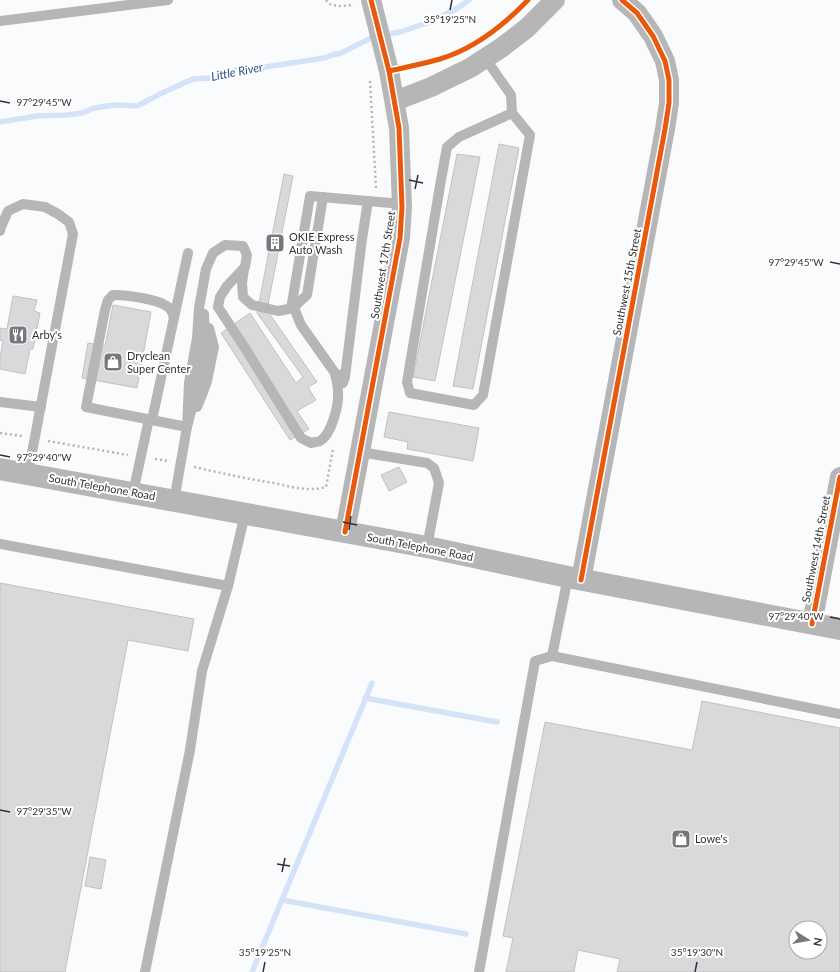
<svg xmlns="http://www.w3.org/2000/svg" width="840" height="972" font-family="Lato,sans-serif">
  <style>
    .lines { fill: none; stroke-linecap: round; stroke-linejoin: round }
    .stream { stroke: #d4e3f8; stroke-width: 5.5 }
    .building { fill: #dad8da; stroke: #c2c1c3; fill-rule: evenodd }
    .path { stroke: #b5b5b6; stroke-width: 2.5; stroke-dasharray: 2 3; stroke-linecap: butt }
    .lane { stroke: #b7b6b6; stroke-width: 10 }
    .street { stroke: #b7b6b6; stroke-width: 20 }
    .secondary { stroke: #b6b6b6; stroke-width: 22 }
    .cycleway-casing { stroke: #fff; stroke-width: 8 }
    .cycleway { stroke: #e8590c; stroke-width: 5 }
    .ticks { fill: none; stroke: #313236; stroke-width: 1.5 }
    .labels { text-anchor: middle; stroke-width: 4; stroke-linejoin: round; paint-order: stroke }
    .poi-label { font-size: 11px; fill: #313236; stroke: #fff; text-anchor: start }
    .street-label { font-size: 11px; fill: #313236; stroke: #fff }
    .water-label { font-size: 12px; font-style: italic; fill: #27538d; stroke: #fff }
    .ticks-label { font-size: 10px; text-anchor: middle; fill: #313236; stroke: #fff; stroke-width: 4; stroke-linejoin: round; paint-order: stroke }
  </style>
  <rect width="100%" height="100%" fill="#fafbfd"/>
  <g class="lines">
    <!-- stream -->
    <g class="stream">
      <path d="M0,122L37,116L67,115L82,113L94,108L115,105L137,106L160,94L193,79L212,78L220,74H227L236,70L252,69L324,58L332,55L341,53L373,37L400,32L430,22L458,8L469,0"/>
      <path d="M365,698L497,722"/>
      <path d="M282,900L466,934"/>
      <path d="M252,972L372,683"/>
    </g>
  </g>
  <!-- building -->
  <g class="building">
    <path d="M499,144L519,148L473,389L453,386Z"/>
    <path d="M457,154L480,157L435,381L413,377Z"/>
    <path d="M284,174L293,176L267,310L317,382L308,387L316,400L297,411L309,429L290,440L221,333L250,313L296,383L303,377L257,313Z"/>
    <path d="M13,296L37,300L34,311L40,313L33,349H30L25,374L0,369V358L3,341L0,340V328L7,329Z"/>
    <path d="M113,305L151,312L137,388L82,378L88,343L105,346Z"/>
    <path d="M389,412L479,428L473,461L407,449L408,442L384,437Z"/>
    <path d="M399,467L407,482L389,491L381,475Z"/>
    <path d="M0,583L194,619L188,651L128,640L65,972H0Z"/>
    <path d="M702,701L840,728V972H617L620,959L578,950L574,972H506L513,938L503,936L545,722L692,750ZM796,928H820V952H796Z"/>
    <path d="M90,857L106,860L101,889L85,886Z"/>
  </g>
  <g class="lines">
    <!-- path -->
    <g class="path">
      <path d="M326,0L331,5L339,6L354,5"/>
      <path d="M406,67L439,59L444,58"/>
      <path d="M370,81L376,188"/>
      <path d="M0,433L22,436"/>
      <path d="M48,441L128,455"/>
      <path d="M155,459L168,461"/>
      <path d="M194,467C221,473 247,479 274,483C292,487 308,492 326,487L333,449"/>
    </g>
    <!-- lane -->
    <g class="lane">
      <path d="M0,21L168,0"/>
      <path d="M485,58L511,95L512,113L459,137L447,147L441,180L407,382L410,393L474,405L483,395L530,135L512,113"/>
      <path d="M0,231L1,227L8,211L23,204L45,207L58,214L69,222L73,234L28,474"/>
      <path d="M244,269L242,283L243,297L252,305L278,311L294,308L297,304"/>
      <path d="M292,303L297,304L307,295L323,197"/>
      <path d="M174,318C173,315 172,311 170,309C162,299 126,295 113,295L108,300L105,310L86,407L187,427"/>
      <path d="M345,377L335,373L301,325L292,303L310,196L402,204"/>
      <path d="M343,383L345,377L362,239L368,201"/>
      <path d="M0,402L41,407"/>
      <path d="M197,407L202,395L207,381L214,347L209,328"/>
      <path d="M152,420L188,253"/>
      <path d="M187,427L189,383L197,338L199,308L206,269L213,253L225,245L243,246L247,255L245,267L227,286L220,297L218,307L243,345L301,438L311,443C314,442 318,442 320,441C332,434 339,404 338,392C338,385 336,379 335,373"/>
      <path d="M360,452L427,463L434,468L439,483L427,547"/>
      <path d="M133,493L149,419"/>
      <path d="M174,501L187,427L197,388L205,341L204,314"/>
      <path d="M0,544L228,586"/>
      <path d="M552,656L840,714"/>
      <path d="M145,972L190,750L202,671L228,586L245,514"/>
      <path d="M479,972L535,661L552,656L568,577"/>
    </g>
    <!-- street -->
    <g class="street">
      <path d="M395,101L431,87L470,68L501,48L527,28L555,0"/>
      <path d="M345,532L394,270L400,238L402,207L399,128L389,71L371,0"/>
      <path d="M581,580L665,129L669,103V80L665,61L653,36L637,13L622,0"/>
      <path d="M812,624L840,477"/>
    </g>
    <!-- secondary -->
    <path class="secondary" d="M0,469L427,547L568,577L840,629"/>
    <!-- cycleway casing -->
    <g class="cycleway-casing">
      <g id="cycleway">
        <path d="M389,71C406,67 423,64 440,59C473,49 504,25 528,0"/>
        <path d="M345,532L394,270L400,238L402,207L399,128L389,71L371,0"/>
        <path d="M581,580L665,129L669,103V80L665,61L653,36L637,13L622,0"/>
        <path d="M812,624L840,477"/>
      </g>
    </g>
    <!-- cycleway -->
    <use href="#cycleway" class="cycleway"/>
  </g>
  <!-- ticks -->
  <path class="ticks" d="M450,10L452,0M0,101L10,103M409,180L423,183M415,189L418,175M830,262L840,264M0,455L10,457M343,522L357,525M349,530L351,516M830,617L840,619M0,810L10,812M277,864L290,866M282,872L285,858M263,972L265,962M695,972L697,962"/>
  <!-- icons -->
  <defs>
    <g id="building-square" transform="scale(1)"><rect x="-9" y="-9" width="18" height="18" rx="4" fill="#77787c" stroke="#fff"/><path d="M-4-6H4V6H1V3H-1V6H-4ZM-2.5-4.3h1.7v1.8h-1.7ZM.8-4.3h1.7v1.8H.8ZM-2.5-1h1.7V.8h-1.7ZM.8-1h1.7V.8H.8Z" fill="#fff"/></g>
    <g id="restaurant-square" transform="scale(1)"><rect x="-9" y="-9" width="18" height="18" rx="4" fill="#77787c" stroke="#fff"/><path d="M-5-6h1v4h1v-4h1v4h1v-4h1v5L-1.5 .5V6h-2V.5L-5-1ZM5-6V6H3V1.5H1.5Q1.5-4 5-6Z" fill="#fff"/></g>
    <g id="shop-square" transform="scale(1)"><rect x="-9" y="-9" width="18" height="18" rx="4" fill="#77787c" stroke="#fff"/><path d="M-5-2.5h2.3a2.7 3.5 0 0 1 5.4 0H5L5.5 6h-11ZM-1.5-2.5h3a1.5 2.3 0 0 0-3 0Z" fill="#fff"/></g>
  </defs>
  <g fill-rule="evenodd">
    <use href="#building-square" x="275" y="243"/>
    <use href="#restaurant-square" x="18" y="335"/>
    <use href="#shop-square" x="113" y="362"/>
    <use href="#shop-square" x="681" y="839"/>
  </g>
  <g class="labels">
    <!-- poi labels -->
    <g class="poi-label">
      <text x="289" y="241">OKIE Express<tspan x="289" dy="13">Auto Wash</tspan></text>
      <text x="32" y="339">Arby's</text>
      <text x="127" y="360">Dryclean<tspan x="127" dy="13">Super Center</tspan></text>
      <text x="695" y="843">Lowe's</text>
    </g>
    <!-- street labels -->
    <g class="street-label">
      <text transform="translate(383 265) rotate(-81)" y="4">Southwest 17th Street</text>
      <text transform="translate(627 282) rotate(-79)" y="4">Southwest 15th Street</text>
      <text transform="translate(102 487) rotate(10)" y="4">South Telephone Road</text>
      <text transform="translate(420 547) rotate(11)" y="4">South Telephone Road</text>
      <text transform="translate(816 549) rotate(-79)" y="4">Southwest 14th Street</text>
    </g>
    <!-- water labels -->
    <g class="water-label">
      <text transform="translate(237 72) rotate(-11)" y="4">Little River</text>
    </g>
  </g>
  <g class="ticks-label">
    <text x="450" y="23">35°19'25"N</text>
    <text x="44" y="106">97°29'45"W</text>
    <text x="796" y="266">97°29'45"W</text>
    <text x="44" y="461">97°29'40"W</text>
    <text x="796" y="620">97°29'40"W</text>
    <text x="44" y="815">97°29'35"W</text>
    <text x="265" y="956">35°19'25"N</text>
    <text x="697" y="956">35°19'30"N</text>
  </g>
  <!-- north arrow -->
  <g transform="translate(808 940) rotate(101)"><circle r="19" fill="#ffffff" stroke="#adadaf"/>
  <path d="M0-3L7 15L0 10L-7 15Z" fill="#77787c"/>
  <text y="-6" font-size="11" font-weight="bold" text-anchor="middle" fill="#313236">N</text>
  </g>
</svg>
